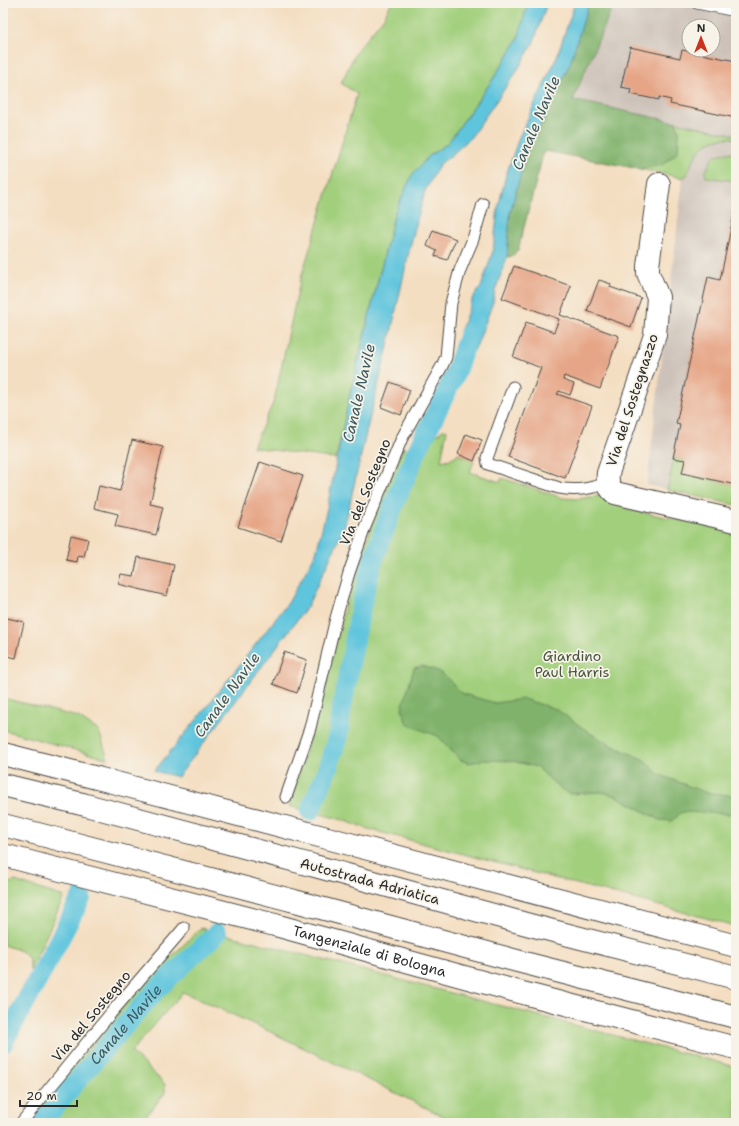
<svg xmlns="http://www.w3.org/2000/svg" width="739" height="1126" font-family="'Shantell Sans',sans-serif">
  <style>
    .industrial { fill: #cdc2b9; fill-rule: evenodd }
    .green { fill: #a1cf7c; stroke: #667d54 }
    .forest { fill: #80b26c; stroke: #566e4c }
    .water { fill: #5fc5dd; stroke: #457884 }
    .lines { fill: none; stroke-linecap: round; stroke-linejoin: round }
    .canal { stroke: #5fc5dd; stroke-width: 20 }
    .building { fill: #e6a586 }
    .service-casing { stroke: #494642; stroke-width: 13 }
    .minor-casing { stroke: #494642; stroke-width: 24 }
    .motorway-casing { stroke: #494642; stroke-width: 24 }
    .service { stroke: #fff; stroke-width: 11 }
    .minor { stroke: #fff; stroke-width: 22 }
    .motorway { stroke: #fff; stroke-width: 22 }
    .motorway-bridge-casing { stroke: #494642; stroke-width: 24; stroke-linecap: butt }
    .motorway-bridge { stroke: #fff; stroke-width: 22 }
    .labels { text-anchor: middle; stroke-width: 3.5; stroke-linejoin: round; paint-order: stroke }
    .street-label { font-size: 14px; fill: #2b2b2b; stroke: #f7f3e8 }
    .park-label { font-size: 14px; fill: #48543f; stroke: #f7f3e8 }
    .water-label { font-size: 15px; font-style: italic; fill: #3b5960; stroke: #f7f3e8 }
  </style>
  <rect width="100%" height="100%" fill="#f7f3e8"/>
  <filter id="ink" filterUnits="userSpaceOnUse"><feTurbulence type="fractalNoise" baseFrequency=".025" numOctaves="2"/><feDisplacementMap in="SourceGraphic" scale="8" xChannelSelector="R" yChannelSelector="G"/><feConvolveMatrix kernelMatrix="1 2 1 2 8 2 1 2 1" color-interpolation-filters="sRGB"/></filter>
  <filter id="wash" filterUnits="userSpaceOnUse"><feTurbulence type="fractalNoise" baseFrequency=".012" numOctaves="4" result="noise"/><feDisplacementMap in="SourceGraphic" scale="16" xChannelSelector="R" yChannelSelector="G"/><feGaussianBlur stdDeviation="0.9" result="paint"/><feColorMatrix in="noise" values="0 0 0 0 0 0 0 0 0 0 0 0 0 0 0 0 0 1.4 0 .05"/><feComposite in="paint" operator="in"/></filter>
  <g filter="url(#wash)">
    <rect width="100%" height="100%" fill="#f4dec1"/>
    <!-- industrial -->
    <path class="industrial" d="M614,3H736V505L647,485L683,178L694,126L573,100ZM689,26H713V50H689Z"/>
    <!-- green -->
    <g class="green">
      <path d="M391,3H528L518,39L493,79L448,143L429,156L412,175L395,212L351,389L336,459L253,447L274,401L300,281L357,94L341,83L357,50L384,17Z"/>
      <path d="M676,122L736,135V138C707,136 696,149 687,175L683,178L640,169L662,165L679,131Z"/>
      <path d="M733,152L736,154V181L706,177L705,173L713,157L721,154Z"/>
      <path d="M443,430H447L441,461L450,459L458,454L474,461L470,472L500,482L502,478L563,498L579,499L601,495L627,506V509L736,532V926L368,829L339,819L289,806L326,683L345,606L371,527L403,447L424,456L435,436Z"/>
      <path d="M674,458L685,460L683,473L736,485V505L667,490Z"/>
      <path d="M3,698L78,717L99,731L108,759L3,730Z"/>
      <path d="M15,881L64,897L30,971C31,950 20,951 3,945V885Z"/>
      <path d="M201,928L736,1067V1123H457L275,1034L183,992L131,1052L165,1084V1093L140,1123H26L140,987Z"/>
    </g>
    <!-- forest -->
    <g class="forest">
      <path d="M589,3H614L573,100L676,122L679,131L678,152L662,165L640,169L544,151L518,250L513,256L507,257L510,213L527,150L547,113L570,63Z"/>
      <path d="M422,666L436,670L445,676L463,694L495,703L523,699L556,709L590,733L613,746L645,760L658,774L704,792L736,796V814L682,812L672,821L660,820L616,796L602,792L570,794L559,788L537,767L512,761L484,760L469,763L460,760L438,736L414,727L406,722L402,708L414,668Z"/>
    </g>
    <!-- water -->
    <g class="water">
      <path d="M528,3H547L533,44L515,74L471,137L455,152L439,165L425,191L410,247L388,346L367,429L344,529L307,607L178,777L154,771L198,718L288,603L316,553L327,508L351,389L395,212L412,175L429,156L448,143L493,79L518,39Z"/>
      <path d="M575,3H589L570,63L547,113L527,150L510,213L507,257L495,291L493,302L477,345L472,352L467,365L453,355L458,345L460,332L473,297L481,287L493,251L498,208L506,175L513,155L519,137L556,59Z"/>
    </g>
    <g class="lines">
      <!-- canal -->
      <g class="canal">
        <path d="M310,811L327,770L338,735L341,712L361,606L372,563L392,509L416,453L455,374L469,334"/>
        <path d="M3,1043L50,957L81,898"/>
        <path id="s1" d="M41,1123L100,1054L158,988L217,933"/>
      </g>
    </g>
    <g id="blocks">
      <!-- building -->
      <g class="building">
        <path d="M630,47L680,58L682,50L736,61V118L670,104L671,100L659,97V100L630,94L631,89L621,87Z"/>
        <path d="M735,209L736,452L734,457H736V485L682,473L685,460L673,458L680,425L676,424L708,277L720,280Z"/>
        <path d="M433,230L456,239L447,260L435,256L437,251L427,246Z"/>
        <path d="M514,266L571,286L560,315L619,336L600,389L564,376L563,380L574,384L570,395L559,391L557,394L592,406L565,478L508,457L541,368L513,357L526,322L554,332L559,319L502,298Z"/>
        <path d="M599,280L611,284L610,287L641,298L631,327L587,311Z"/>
        <path d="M390,382L410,390L401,415L381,407Z"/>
        <path d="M466,434L482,440L474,461L458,454Z"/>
        <path d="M132,440L163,447L150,504L163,507L156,535L115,526L118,514L94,508L99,486L120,491Z"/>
        <path d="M260,462L303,476L281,541L238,527Z"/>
        <path d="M71,535L88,539L84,557L78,556L77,562L66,560Z"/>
        <path d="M138,557L174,565L167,596L118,584L121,574L134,576Z"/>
        <path d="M3,617L24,622L16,658L3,655Z"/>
        <path d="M284,652L307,660L297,693L273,684Z"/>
      </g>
    </g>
  </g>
  <g filter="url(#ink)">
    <use href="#blocks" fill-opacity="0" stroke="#494642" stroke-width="1"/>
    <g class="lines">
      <!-- service casing -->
      <g class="service-casing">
        <g id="service">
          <path d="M697,3L736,11"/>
          <path d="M513,387L487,458L488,464L559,488C577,492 591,488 608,483"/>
          <path d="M286,797L310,728L336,618L349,573L365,527L402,438L442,366L446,357L451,303L460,270L473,239L483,204"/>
          <path d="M21,1123L111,1013L184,928"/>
        </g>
      </g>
      <!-- minor casing -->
      <g class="minor-casing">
        <path id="minor" d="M659,184L648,266V273L658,297L655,335L608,473C607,481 608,488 615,493L736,521"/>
      </g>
      <!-- motorway casing -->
      <g class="motorway-casing">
        <g id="motorway">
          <path d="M3,754L97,778"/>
          <path d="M3,785L82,804"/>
          <path d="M3,825L61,840"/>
          <path d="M327,838L736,946"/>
          <path d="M3,855L45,866"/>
          <path d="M311,865L530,925L736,978"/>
          <path d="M291,900L521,962L736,1017"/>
          <path id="s2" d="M275,925L519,992L736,1048"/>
        </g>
      </g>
      <!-- service -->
      <use href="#service" class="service"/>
      <!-- minor -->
      <use href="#minor" class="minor"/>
      <!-- motorway -->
      <use href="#motorway" class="motorway"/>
      <!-- motorway-bridge casing -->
      <g class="motorway-bridge-casing">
        <g id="motorway-bridge">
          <path d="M97,778L327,838"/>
          <path d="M82,804L311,865"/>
          <path d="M61,840L291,900"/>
          <path d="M45,866L275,925"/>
        </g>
      </g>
      <!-- motorway-bridge -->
      <use href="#motorway-bridge" class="motorway-bridge"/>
    </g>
  </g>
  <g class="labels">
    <!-- street labels -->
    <g class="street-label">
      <text transform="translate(632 400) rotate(-72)" y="5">Via del Sostegnazzo</text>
      <text transform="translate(365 492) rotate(-68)" y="5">Via del Sostegno</text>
      <text transform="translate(370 881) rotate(15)" y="5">Autostrada Adriatica</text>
      <text dy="5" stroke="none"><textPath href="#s2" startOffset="98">Tangenziale di Bologna</textPath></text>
      <text transform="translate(91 1016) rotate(-50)" y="5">Via del Sostegno</text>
    </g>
    <!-- park labels -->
    <g class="park-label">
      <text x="572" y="661">Giardino<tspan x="572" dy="16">Paul Harris</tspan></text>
    </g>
    <!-- water labels -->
    <g class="water-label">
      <text transform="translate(536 123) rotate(-67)" y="5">Canale Navile</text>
      <text transform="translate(359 393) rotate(-77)" y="5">Canale Navile</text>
      <text transform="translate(227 695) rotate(-54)" y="5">Canale Navile</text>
      <text dy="5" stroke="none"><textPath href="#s1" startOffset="130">Canale Navile</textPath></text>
    </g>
  </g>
  <!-- margin -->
  <rect width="739" height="1126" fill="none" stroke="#f7f3e8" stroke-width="16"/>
  <!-- north arrow -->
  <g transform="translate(701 38)"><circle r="19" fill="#f7f3e8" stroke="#a5a39c"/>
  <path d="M0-3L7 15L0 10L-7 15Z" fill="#c8321e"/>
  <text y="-6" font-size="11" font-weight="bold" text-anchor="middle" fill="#2b2b2b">N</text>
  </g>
  <!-- scale -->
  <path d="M20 1100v6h57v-6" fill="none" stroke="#2b2b2b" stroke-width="2"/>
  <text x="26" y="1100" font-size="12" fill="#2b2b2b" stroke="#f7f3e8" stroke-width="3" paint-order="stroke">20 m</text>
</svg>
